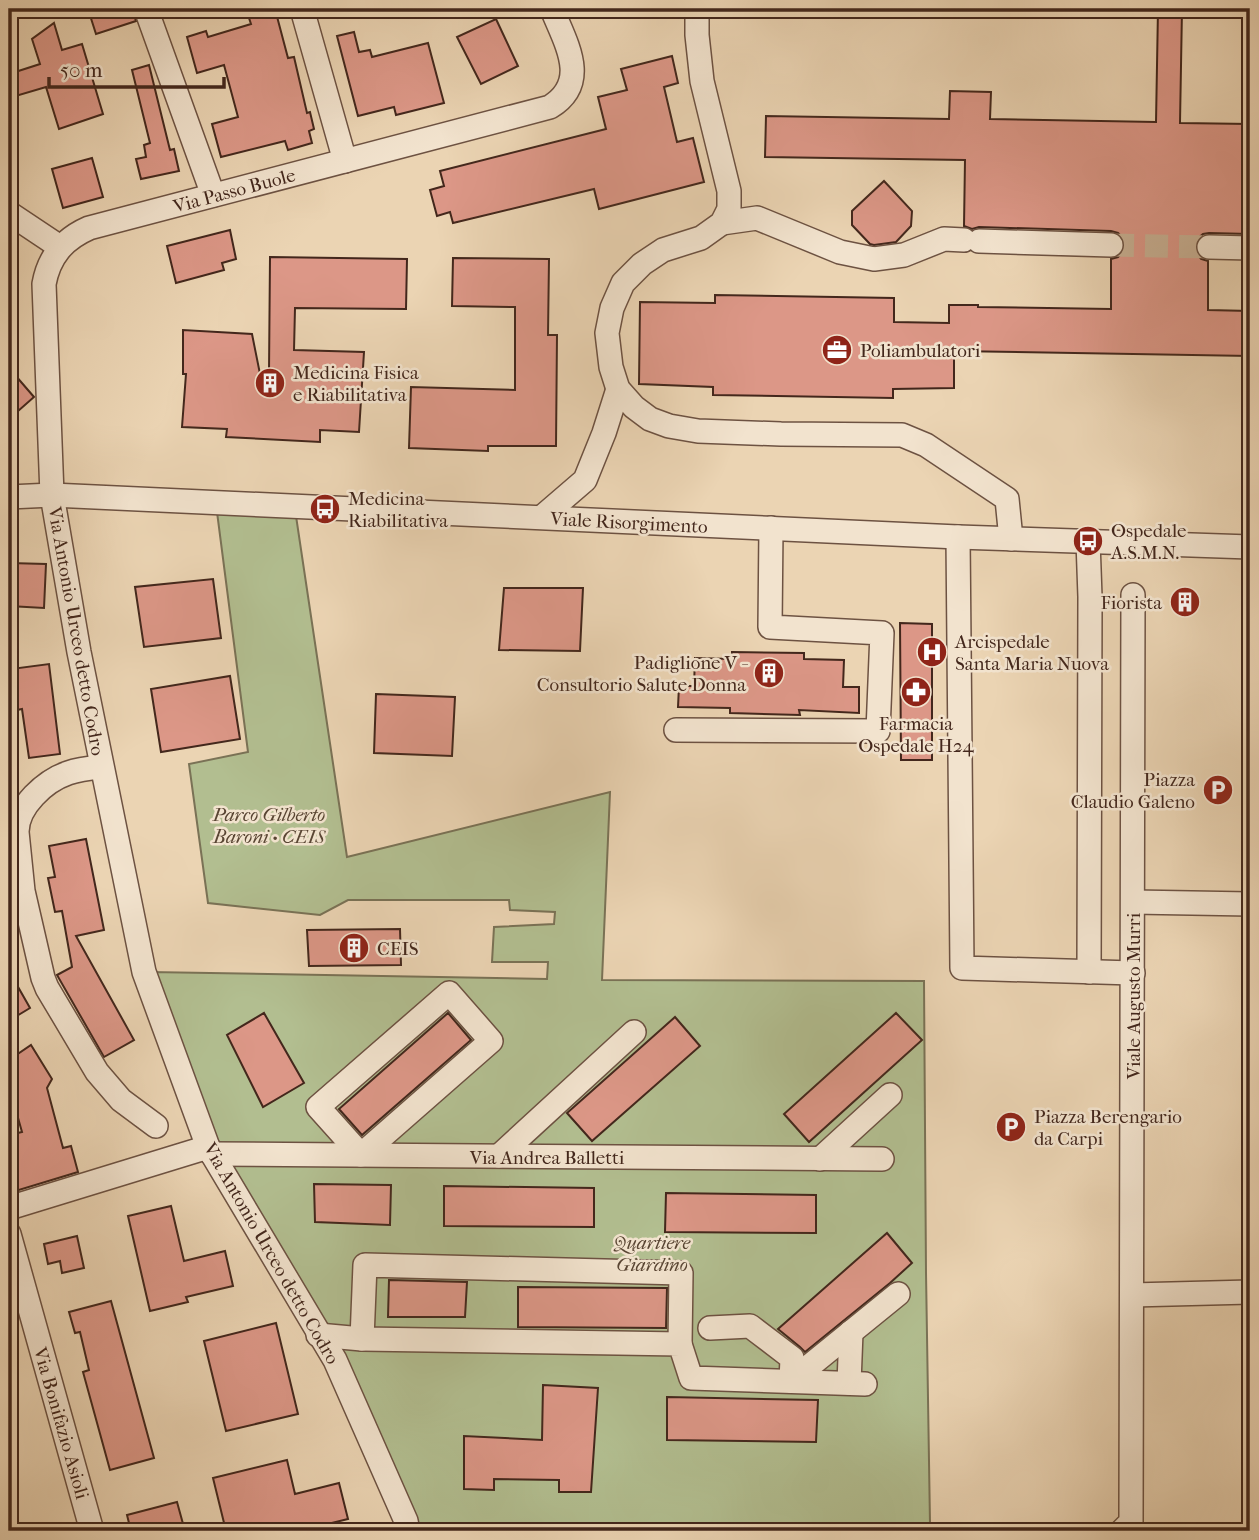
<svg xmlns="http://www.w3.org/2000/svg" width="1259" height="1540" font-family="'IM FELL French Canon',serif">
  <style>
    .green { fill: #b2be90; stroke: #7a7256; stroke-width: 2 }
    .building { fill: #dc9787; stroke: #43271c; stroke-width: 2 }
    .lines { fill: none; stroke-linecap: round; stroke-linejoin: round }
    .minor-tunnel { stroke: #c9b195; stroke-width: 23; stroke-dasharray: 23 11; stroke-linecap: butt }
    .minor-casing { stroke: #6d5242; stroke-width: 26 }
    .minor { stroke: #f2e3ce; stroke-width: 23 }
    .labels { text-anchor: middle; stroke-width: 5; stroke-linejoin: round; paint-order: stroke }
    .street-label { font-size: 19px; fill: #43271c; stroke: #f2e3ce }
    .poi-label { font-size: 19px; fill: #43271c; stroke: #f2e3ce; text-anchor: start }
    .park-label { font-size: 19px; font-style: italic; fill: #594533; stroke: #f2e3ce }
  </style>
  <rect width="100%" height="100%" fill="#ebd4b3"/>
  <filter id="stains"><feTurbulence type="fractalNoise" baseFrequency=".00286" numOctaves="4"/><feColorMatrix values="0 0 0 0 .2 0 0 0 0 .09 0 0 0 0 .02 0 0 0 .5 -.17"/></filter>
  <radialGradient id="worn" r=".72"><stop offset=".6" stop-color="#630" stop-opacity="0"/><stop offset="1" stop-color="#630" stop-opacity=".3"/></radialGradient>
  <!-- green -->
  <path class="green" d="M217,512L296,516L347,857L610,792L602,980L924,981L926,1273L930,1523L1104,1531H356L412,1521L215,1145L150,972L547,979L548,962H492L494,927L554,924L555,912L510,910L509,900H348L320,915L208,903L189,764L248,752Z"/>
  <!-- building -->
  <g class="building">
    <path d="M88,9H132L136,21L96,34Z"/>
    <path d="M246,9H275L288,58L294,57L307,113L310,112L314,129L309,131L312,143L288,150L285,141L221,157L212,124L238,117L224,65L197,73L187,37L206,31L208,37L251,24Z"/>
    <path d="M1158,9H1182L1180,123L1250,124V234L1209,233L1203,234L1197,239L1195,247L1197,254L1201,259L1208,261V310L1250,311V356L954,351V388L893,389V398L713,395V387L639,384L640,302L715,303V295L894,298V322L949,323V305H978V307L1111,309V259L1118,257L1123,252L1125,246L1123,238L1118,233L1111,231L979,227L972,229L964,226L965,160L765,157L766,116L949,119L950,91L991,92L990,119L1156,122Z"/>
    <path d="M496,19L518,66L481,84L457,37Z"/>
    <path d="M54,23L62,50L82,44L103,114L59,129L46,87L9,98V74L40,64L32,39Z"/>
    <path d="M354,32L359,52L370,50L372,57L428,43L444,103L396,115L394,107L358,116L337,36Z"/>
    <path d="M672,56L678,83L664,87L677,142L693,138L704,182L599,209L594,189L453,223L450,212L437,216L430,190L444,186L440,171L606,129L598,97L627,90L621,69Z"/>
    <path d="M149,65L170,150L174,149L179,171L141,179L136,159L146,157L144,145L150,143L132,70Z"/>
    <path d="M92,158L103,197L63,208L52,169Z"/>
    <path d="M884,181L912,211L911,226L896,242L874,245L870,244L852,225V211Z"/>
    <path d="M230,230L236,259L222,263L224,270L176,283L167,246Z"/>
    <path d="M270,257L407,259L406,309L295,308L294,350L364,352L359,432L320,430V442L226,437L227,429L182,427L186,374H183V330L252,334L260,374L269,373Z"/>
    <path d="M453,258L549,259L548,335H557L556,446H488V451L409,448L411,387L515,390V307L452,306Z"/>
    <path d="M9,368L34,397L9,419Z"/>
    <path d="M9,563L46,564L44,608L9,606Z"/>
    <path d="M213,579L221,638L144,647L135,587Z"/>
    <path d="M504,588H583L580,651L499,650Z"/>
    <path d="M900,623L932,624V760H901Z"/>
    <path d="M732,652L804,653V659L844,660L843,687H859V713L799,710L800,715L730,713V708L678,707L679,686H694L695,658L732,659Z"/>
    <path d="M49,664L60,754L29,758L22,709L17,710L11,669Z"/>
    <path d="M230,676L240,739L161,752L151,689Z"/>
    <path d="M376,694L455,697L452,756L374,753Z"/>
    <path d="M86,839L104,930L76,936L134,1040L104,1057L57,975L72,967L62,911L55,912L48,878L55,877L49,846Z"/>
    <path d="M400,929L401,965L309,966L307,930Z"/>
    <path d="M9,971L30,1008L15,1017L9,1007Z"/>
    <path d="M264,1013L304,1083L263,1107L227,1035Z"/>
    <path d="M448,1013L471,1040L362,1135L339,1109Z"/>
    <path d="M896,1013L922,1040L809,1142L784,1114Z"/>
    <path d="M675,1017L700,1046L592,1141L567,1113Z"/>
    <path d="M31,1045L52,1079L47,1088L63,1148L71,1146L78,1172L9,1193V1135L22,1132L9,1086V1060Z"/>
    <path d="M314,1184L391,1185L390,1225L315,1222Z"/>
    <path d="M444,1186L594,1188V1227L444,1226Z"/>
    <path d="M666,1193L816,1195V1233L665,1232Z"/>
    <path d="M171,1206L184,1261L225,1251L233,1286L186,1297L188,1302L150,1311L128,1216Z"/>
    <path d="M887,1233L912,1263L890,1283L805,1352L800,1347L778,1329Z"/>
    <path d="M77,1236L84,1268L62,1273L60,1261L48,1264L44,1244Z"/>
    <path d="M389,1280L467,1282L465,1317H388Z"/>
    <path d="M518,1287L667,1288L666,1328L518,1327Z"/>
    <path d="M111,1301L154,1458L110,1470L83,1372L89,1370L80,1332L75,1333L69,1312Z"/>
    <path d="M276,1323L298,1414L226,1431L204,1341Z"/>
    <path d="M543,1385L598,1388L591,1492H559V1480L494,1479V1490L464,1489V1436L542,1440Z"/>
    <path d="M667,1397L818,1400L816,1442L667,1440Z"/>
    <path d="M287,1460L295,1494L339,1483L348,1519L299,1531H226L213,1478Z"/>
    <path d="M177,1502L185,1531H131L127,1515Z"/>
  </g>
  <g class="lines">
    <!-- minor-tunnel -->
    <path class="minor-tunnel" d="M1111,245L1209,247"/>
    <!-- minor casing -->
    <g class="minor-casing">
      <g id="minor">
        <path d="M146,9L213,195"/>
        <path d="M302,9L345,161"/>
        <path d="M697,9V35L702,81L729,191V209L722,223L701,238L663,250L642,264L623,283L612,308L607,333L611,367L618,389L634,407L650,419L669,426L698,431L781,434L902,435L926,445L1007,499L1011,539"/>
        <path d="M9,213L60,247"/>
        <path d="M722,223L757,218L840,252L874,259L904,255L944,239L964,240"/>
        <path d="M979,241L1111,245"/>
        <path d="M1209,247L1250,248"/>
        <path d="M9,497L52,495L958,537L1250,547"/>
        <path d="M542,517L585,480L604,433L618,389"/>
        <path d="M958,537L962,968L1133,973"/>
        <path d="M1088,541L1090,597L1089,972"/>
        <path d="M676,730L878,731L882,633L770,627L771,528"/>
        <path d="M101,767C90,768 79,769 68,773C45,781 17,806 17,832L23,891L43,978L47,988L97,1072L121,1100L156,1126"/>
        <path d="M1133,902L1250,904"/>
        <path d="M449,993L491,1041L361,1155L318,1107Z"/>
        <path d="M212,1154L882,1159"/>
        <path d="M499,1156L634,1032"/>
        <path d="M820,1159L890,1095"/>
        <path d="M9,1208L208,1147"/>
        <path d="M9,1234L92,1531"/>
        <path d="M1132,1295L1250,1292"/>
        <path d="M710,1328L750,1326L792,1358L791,1381"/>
        <path d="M318,1335L362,1339L680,1344L691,1378L865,1384"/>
        <path d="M362,1339L365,1265L681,1273L680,1344"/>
        <path d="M791,1381L898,1294"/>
        <path d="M849,1383L851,1332"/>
        <path d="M408,1531L406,1521L335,1360L208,1147L144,972L79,652L52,495L44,284C49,256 64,239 89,228L550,107C591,82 565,42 552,9"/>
        <path d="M1122,1531L1131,1522L1133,595"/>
      </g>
    </g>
    <!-- minor -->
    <use href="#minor" class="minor"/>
  </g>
  <!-- icons -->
  <defs>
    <g id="office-disc" transform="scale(1.575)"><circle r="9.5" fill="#8f2418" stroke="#f2e3ce"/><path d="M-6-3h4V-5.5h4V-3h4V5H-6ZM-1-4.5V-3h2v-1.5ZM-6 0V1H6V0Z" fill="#fff"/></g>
    <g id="building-disc" transform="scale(1.575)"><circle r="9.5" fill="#8f2418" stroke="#f2e3ce"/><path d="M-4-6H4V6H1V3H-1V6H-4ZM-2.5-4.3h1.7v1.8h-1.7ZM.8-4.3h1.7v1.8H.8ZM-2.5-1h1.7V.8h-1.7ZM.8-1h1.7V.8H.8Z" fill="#fff"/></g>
    <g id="bus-disc" transform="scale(1.575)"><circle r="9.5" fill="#8f2418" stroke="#f2e3ce"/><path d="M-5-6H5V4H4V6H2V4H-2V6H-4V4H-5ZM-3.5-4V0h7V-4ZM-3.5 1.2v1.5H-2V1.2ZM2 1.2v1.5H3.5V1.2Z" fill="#fff"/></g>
    <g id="hospital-disc" transform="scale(1.575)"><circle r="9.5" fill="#8f2418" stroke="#f2e3ce"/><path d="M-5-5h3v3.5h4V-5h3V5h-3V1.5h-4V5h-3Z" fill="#fff"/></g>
    <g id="pharmacy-disc" transform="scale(1.575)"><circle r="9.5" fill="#8f2418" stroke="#f2e3ce"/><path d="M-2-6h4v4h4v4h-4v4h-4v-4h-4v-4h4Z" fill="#fff"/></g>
    <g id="parking-disc" transform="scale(1.575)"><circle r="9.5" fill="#8f2418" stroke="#f2e3ce"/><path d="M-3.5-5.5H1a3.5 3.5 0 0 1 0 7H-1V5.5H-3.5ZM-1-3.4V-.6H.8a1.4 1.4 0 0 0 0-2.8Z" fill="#fff"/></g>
  </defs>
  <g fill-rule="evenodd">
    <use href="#office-disc" x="837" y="350"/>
    <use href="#building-disc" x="270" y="383"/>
    <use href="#bus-disc" x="325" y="509"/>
    <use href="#bus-disc" x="1088" y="541"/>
    <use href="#building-disc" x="1185" y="602"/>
    <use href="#hospital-disc" x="932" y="652"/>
    <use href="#building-disc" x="769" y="673"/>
    <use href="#pharmacy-disc" x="916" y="692"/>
    <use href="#parking-disc" x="1218" y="790"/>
    <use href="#building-disc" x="354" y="948"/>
    <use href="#parking-disc" x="1011" y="1127"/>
  </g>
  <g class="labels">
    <!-- street labels -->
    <g class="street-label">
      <text transform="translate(234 190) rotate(-15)" y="7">Via Passo Buole</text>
      <text transform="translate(629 522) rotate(3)" y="7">Viale Risorgimento</text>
      <text transform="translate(77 631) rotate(80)" y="7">Via Antonio Urceo detto Codro</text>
      <text transform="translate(1133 996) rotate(-90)" y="7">Viale Augusto Murri</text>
      <text x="547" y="1164">Via Andrea Balletti</text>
      <text transform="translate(272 1253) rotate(60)" y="7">Via Antonio Urceo detto Codro</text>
      <text transform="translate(62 1423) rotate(74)" y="7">Via Bonifazio Asioli</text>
    </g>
    <!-- poi labels -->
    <g class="poi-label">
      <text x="860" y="357">Poliambulatori</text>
      <text x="293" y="379">Medicina Fisica<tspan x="293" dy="22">e Riabilitativa</tspan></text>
      <text x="348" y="505">Medicina<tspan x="348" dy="22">Riabilitativa</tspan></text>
      <text x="1111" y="537">Ospedale<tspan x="1111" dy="22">A.S.M.N.</tspan></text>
      <text x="1162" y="609" text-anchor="end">Fiorista</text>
      <text x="955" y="648">Arcispedale<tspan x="955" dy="22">Santa Maria Nuova</tspan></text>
      <text x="746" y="669" text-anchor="end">Padiglione V -<tspan x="746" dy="22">Consultorio Salute Donna</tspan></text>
      <text x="916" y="730" text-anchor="middle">Farmacia<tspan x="916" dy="22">Ospedale H24</tspan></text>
      <text x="1195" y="786" text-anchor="end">Piazza<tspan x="1195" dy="22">Claudio Galeno</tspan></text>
      <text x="377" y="955">CEIS</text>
      <text x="1034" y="1123">Piazza Berengario<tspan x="1034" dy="22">da Carpi</tspan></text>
    </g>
    <!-- park labels -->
    <g class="park-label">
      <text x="269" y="821">Parco Gilberto<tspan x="269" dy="22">Baroni • CEIS</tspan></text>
      <text x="652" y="1249">Quartiere<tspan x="652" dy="22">Giardino</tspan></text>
    </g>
  </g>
  <!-- margin -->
  <rect width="1259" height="1540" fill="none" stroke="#ebd4b3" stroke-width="35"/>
  <rect x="10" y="10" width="1238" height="1519" fill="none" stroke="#43271c" stroke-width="3.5"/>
  <rect x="18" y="18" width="1224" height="1505" fill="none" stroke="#43271c" stroke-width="2"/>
  <!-- scale -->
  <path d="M49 77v10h175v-10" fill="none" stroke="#43271c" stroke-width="3.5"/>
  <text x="60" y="77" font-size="21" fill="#43271c" stroke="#f2e3ce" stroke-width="5" paint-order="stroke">50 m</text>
  <rect width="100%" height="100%" filter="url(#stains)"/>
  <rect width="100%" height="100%" fill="url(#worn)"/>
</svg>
